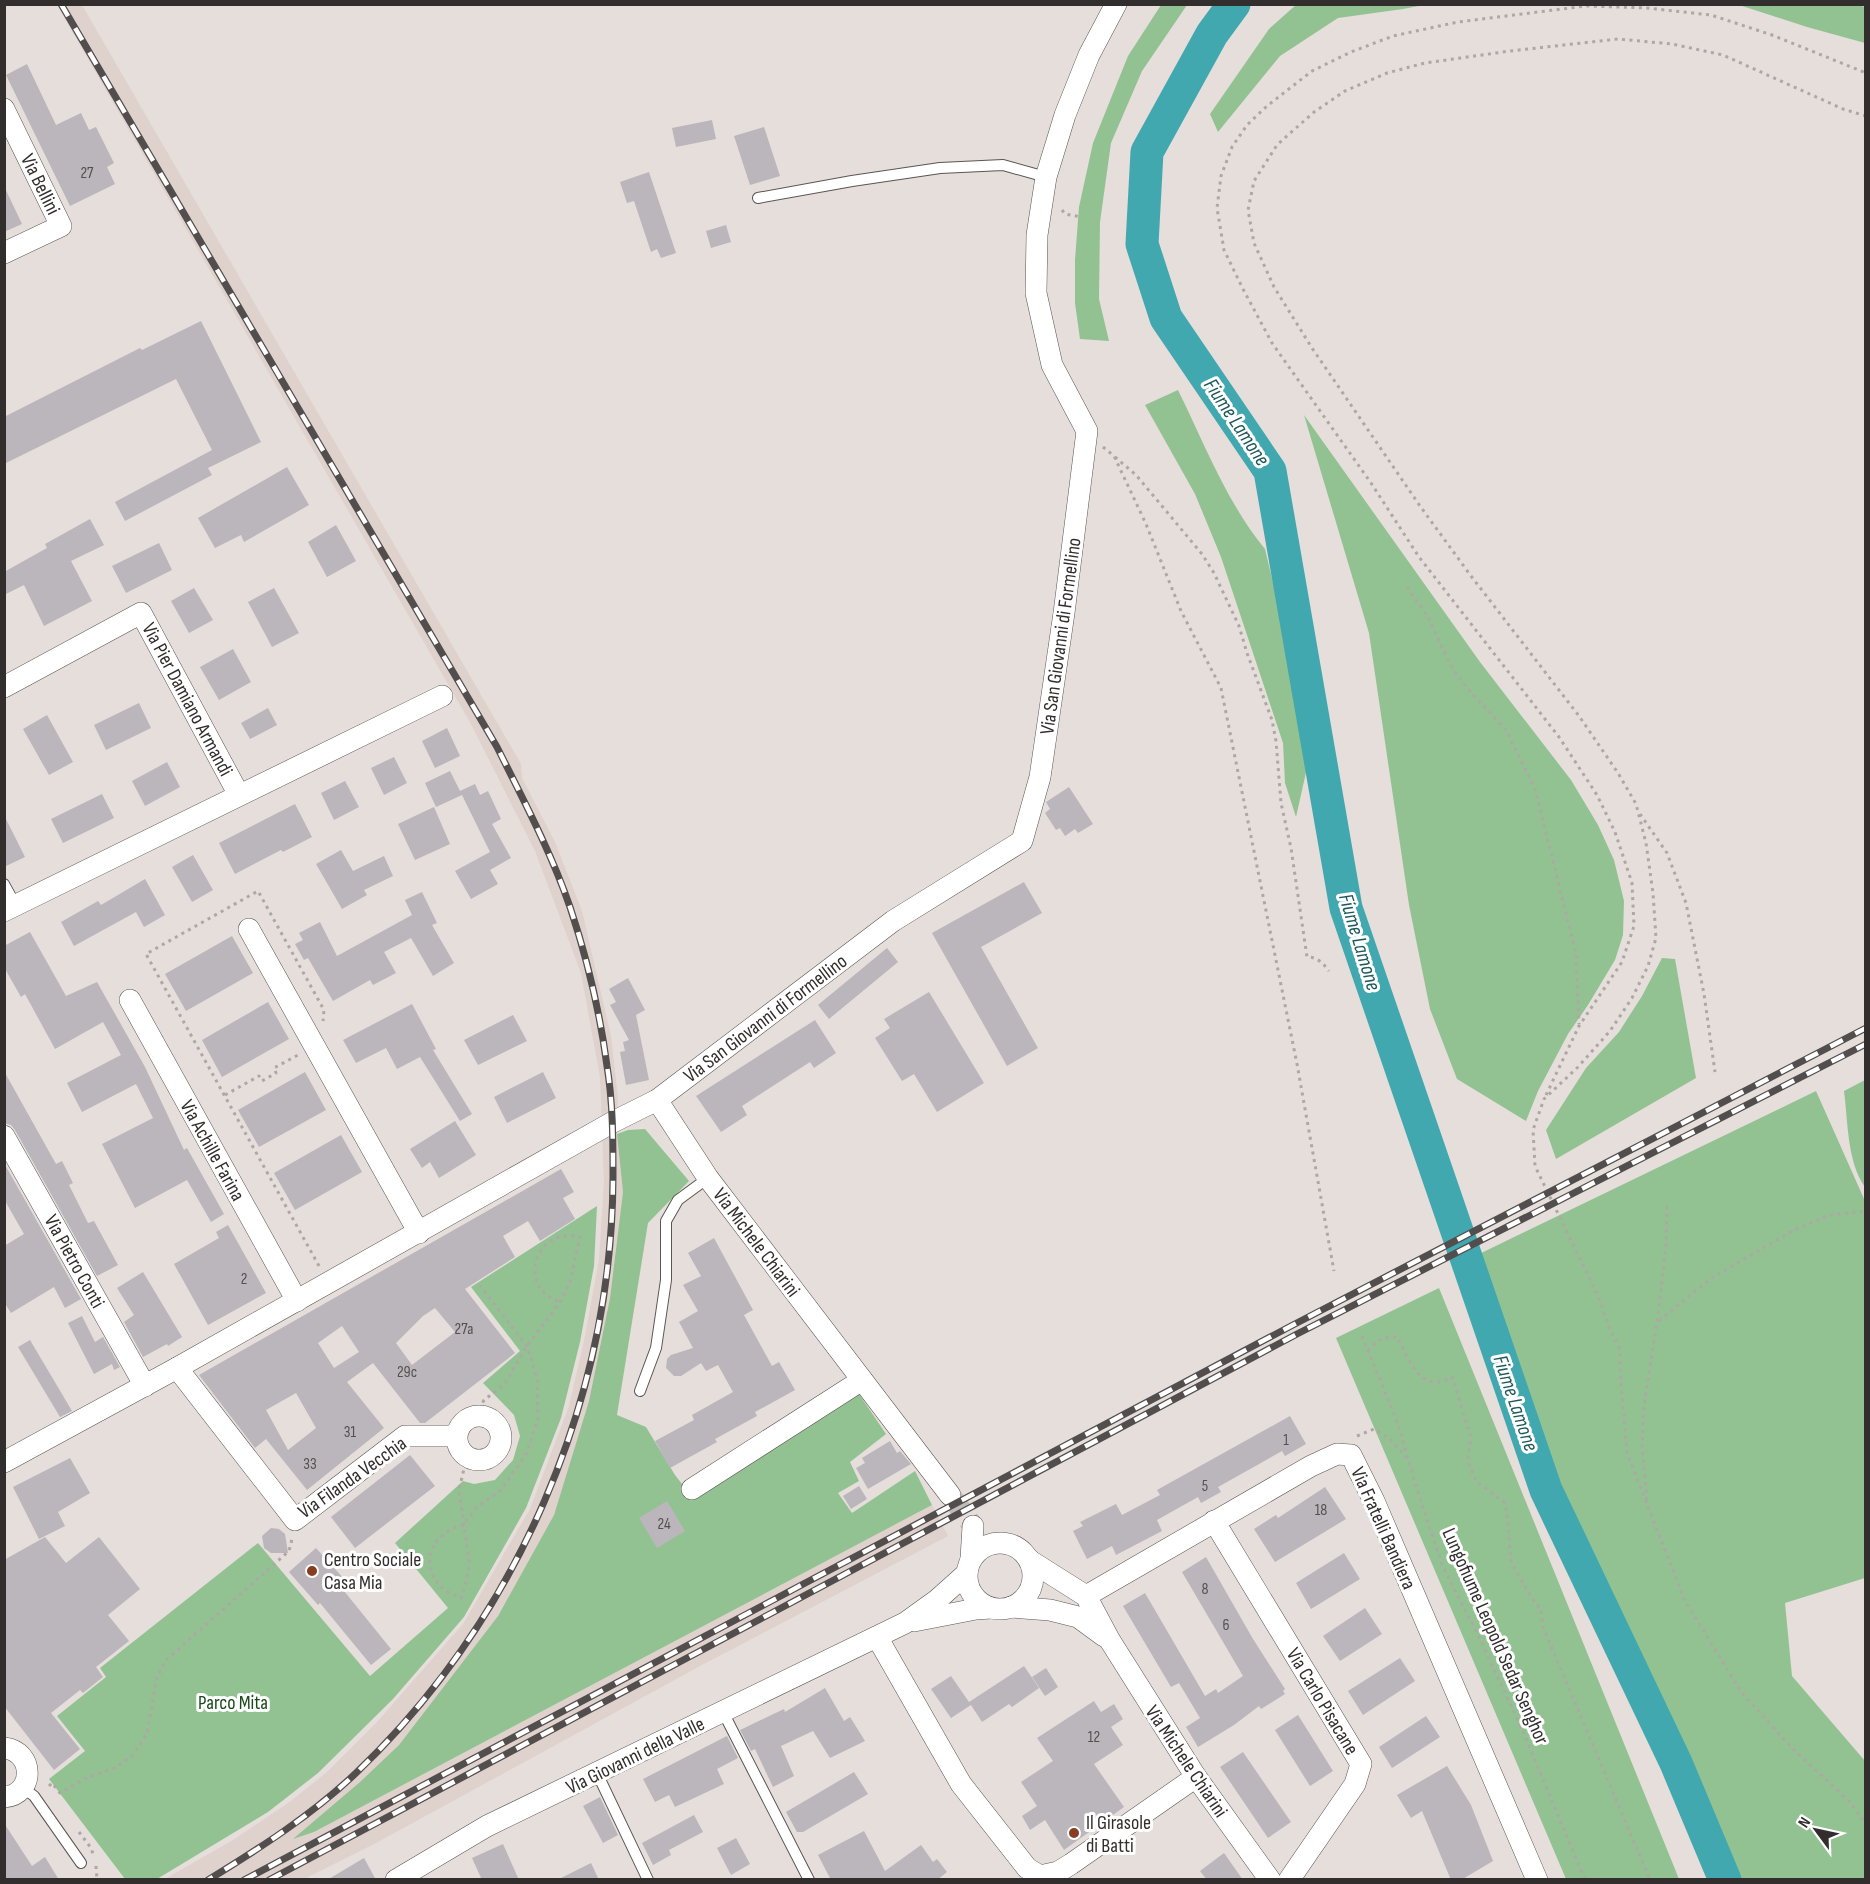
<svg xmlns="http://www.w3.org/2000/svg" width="1870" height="1884" font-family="'Sofia Sans Condensed',sans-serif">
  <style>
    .built { fill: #dfd1cb }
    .green { fill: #93c292 }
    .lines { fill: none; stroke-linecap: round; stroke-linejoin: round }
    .river { stroke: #41a8af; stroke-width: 33 }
    .building { fill: #bbb6bb; fill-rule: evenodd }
    .street-tunnel { stroke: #c1bbb8; stroke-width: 21; stroke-dasharray: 21 10; stroke-linecap: butt }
    .lane-casing { stroke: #5b5553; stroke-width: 12 }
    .street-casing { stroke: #5b5553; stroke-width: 22 }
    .path { stroke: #ada7a5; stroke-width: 3; stroke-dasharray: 3 4.5; stroke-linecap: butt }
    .lane { stroke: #fff; stroke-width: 10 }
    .street { stroke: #fff; stroke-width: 21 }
    .rail-casing { stroke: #524e4d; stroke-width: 7 }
    .rail { stroke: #fff; stroke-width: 4.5; stroke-dasharray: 14; stroke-linecap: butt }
    .poi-dot { fill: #863d21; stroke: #fff; stroke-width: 2 }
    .labels { text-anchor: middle; stroke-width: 6; stroke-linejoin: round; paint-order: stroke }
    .number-label { font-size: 16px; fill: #545050 }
    .street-label { font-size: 20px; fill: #312e2d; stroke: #fff }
    .poi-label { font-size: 20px; fill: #312e2d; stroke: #fff; text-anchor: start }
    .park-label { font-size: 20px; fill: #19481b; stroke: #fff }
    .water-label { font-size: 21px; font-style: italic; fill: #1e585b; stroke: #fff }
  </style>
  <rect width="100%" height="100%" fill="#e5dedb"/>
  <!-- built -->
  <path class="built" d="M57,5H82L521,764L522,778L555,842L582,911L611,1036L618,1098L617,1134L623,1192L610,1298L589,1401L554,1515L498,1616L399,1745L360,1782L295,1838L314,1832L932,1505L948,1536L700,1666L376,1843L304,1879H165L233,1840L291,1801L328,1771L377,1722L463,1624L530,1509L569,1406L584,1341L599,1260L604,1183L600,1077L581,973L535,851L471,724Z"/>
  <!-- green -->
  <g class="green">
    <path d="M1297,4L1424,5L1403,9L1338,18L1280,56L1218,132L1210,114L1269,29Z"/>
    <path d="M1161,5H1187L1142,71L1111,143L1100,222L1099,299L1109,341L1080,339L1075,303V260L1079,207L1093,143L1128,56Z"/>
    <path d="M1858,5L1865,7V43L1807,27L1739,5Z"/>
    <path d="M1178,390C1204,443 1227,503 1265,549L1289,651L1309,759L1296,817L1285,783L1283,743L1221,557L1195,494L1145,405Z"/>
    <path d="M1304,415L1480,662L1571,780L1598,825L1614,860L1624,901L1623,935L1615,960L1588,1005L1568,1034L1538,1091L1526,1121L1457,1079L1430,1009L1409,905L1369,633Z"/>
    <path d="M1662,958L1675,959L1696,1078L1556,1159L1546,1130L1586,1068L1619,1032L1642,996Z"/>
    <path d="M1865,1080V1187C1847,1162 1848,1121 1844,1091Z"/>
    <path d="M1816,1091L1865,1201V1578L1785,1603L1792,1676L1865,1761V1879H1728L1553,1487L1501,1332L1473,1257Z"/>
    <path d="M645,1129L689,1181L648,1223L617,1415L646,1427L675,1475L692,1497L859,1394L886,1434L850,1462L859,1481L838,1493L852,1513L915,1471L932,1505L314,1832L293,1839L360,1782L399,1745L498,1616L554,1515L589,1401L610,1298L623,1192L617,1134L628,1130Z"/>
    <path d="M597,1206L594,1266L580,1342L561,1418L526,1508L464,1617L393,1699L318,1773L268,1812L157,1879H125L49,1779L85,1751L57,1716L106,1677L100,1668L258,1543L370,1676L448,1608L395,1543L463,1481L474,1484L495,1480L513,1460L520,1436L514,1415L483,1383L520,1351L471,1287Z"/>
    <path d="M1439,1288L1679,1879H1566L1336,1338Z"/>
  </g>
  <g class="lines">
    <!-- river -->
    <path class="river" d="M1234,4L1212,34L1147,152L1142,244L1166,318L1270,471L1346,908L1546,1490L1676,1763L1725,1880"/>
  </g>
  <!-- building -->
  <g class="building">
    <path d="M27,64L56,125L81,113L89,130L96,127L114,163L107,167L115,184L70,206L6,75Z"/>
    <path d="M712,120L716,139L676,147L672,128Z"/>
    <path d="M764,127L780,176L750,185L734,136Z"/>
    <path d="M649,172L676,253L661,258L657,249L651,252L634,201L627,203L620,182Z"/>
    <path d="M4,186L22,224L4,232Z"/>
    <path d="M726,225L731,242L711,248L706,231Z"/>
    <path d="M201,321L261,442L208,468L212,475L125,521L115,502L212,450L176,379L4,464V417L140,348L142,350Z"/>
    <path d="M287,467L309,505L244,542L241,535L215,548L198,518Z"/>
    <path d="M90,519L104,545L71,561L92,601L44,626L24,585L4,595V572L47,548L45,544Z"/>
    <path d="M336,525L356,561L327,577L308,542Z"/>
    <path d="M159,543L172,570L126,593L112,566Z"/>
    <path d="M194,588L213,620L189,633L171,601Z"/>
    <path d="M274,588L299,633L272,647L248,602Z"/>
    <path d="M233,649L251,682L219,700L200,667Z"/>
    <path d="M139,703L151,728L106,750L94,725Z"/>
    <path d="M268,708L277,725L250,739L241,723Z"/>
    <path d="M47,715L73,762L49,775L23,729Z"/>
    <path d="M447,728L460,756L435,768L422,741Z"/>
    <path d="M394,757L407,783L384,795L371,768Z"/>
    <path d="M167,762L180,787L145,806L132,781Z"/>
    <path d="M450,771L461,793L460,791L475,784L480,795L488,791L501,819L492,824L511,858L490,870L498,884L471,899L455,871L490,852L462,795L436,807L425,783Z"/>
    <path d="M345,781L359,807L334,820L321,793Z"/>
    <path d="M1069,787L1093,824L1078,833L1075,829L1065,836L1060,828L1056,830L1045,813L1050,809L1046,802Z"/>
    <path d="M102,794L114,818L63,843L51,819Z"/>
    <path d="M295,804L312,837L283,852L281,850L235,874L219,843Z"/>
    <path d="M434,807L450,844L415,860L398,824Z"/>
    <path d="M4,815L25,857L4,867Z"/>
    <path d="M341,850L353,871L384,856L393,876L364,890L367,895L342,909L316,864Z"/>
    <path d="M193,855L213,890L192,902L172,867Z"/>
    <path d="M145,879L165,915L144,927L136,912L74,946L61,922L98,901L101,905Z"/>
    <path d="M1024,882L1042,913L981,947L1038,1048L1007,1066L932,933Z"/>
    <path d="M422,892L437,923L432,925L454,963L433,976L411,938L384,952L396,973L373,985L370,980L333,1001L308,958L304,960L295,944L303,940L299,933L320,922L337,956L412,915L405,900Z"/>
    <path d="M30,932L66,996L97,982L145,1067L184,1150L187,1148L224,1214L211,1222L187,1180L135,1208L102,1144L153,1118L136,1084L82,1112L67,1083L121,1055L103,1022L55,1049L25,994L21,997L4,967V946Z"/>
    <path d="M232,936L253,973L186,1011L165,974Z"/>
    <path d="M887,948L898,962L829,1019L818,1005Z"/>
    <path d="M628,978L645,1010L636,1015L649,1080L626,1085L620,1052L625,1051L623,1042L629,1040L610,1005L616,1002L609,989Z"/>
    <path d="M929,992L984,1083L937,1112L914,1074L902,1081L875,1038L890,1028L884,1019Z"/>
    <path d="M268,1002L289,1039L222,1077L202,1040Z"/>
    <path d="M412,1004L436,1049L433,1050L472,1114L460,1121L420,1057L397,1069L386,1048L356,1063L343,1040Z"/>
    <path d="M513,1015L527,1041L478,1065L464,1040Z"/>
    <path d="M815,1020L836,1053L814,1068L810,1062L742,1106L747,1115L721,1132L696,1096Z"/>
    <path d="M4,1071L56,1164L62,1161L73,1183L69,1185L88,1223L94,1221L118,1265L97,1276L15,1130L11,1125L4,1123Z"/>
    <path d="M305,1072L326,1110L259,1147L238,1110Z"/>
    <path d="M543,1072L556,1098L507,1123L494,1097Z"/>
    <path d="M455,1121L476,1155L439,1178L430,1162L422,1168L410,1149Z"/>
    <path d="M341,1135L362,1172L295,1210L274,1173Z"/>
    <path d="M4,1163L81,1299L65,1308L54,1287L11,1313L4,1302V1246L24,1234L4,1199Z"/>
    <path d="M561,1169L574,1192L563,1198L575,1219L540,1241L528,1221L503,1236L515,1257L465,1289L515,1353L425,1423H420L373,1363L347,1382L384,1428L307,1490L266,1439L255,1448L199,1375ZM435,1308L455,1332L412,1365L396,1343L423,1316ZM342,1326L359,1352L334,1368L318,1343ZM296,1393L316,1428L288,1450L266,1410Z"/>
    <path d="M228,1225L266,1293L208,1325L174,1264L219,1238L216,1232Z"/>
    <path d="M714,1238L753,1310L744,1315L772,1366L779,1362L795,1390L755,1412L757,1416L715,1439L717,1442L670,1468L655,1441L694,1420L692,1415L733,1392L718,1365L706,1371L701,1363L681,1376H674L666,1368L667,1359L671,1355L693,1348L679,1322L698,1311L683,1285L701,1276L688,1253Z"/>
    <path d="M143,1272L182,1337L168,1346L167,1344L143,1357L124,1322L134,1315L117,1288Z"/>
    <path d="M82,1316L95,1342L103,1337L120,1367L114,1370L112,1364L94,1374L68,1323Z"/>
    <path d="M30,1340L72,1411L60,1417L18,1347Z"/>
    <path d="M1290,1416L1306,1444L1285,1456L1282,1451L1218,1487L1221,1492L1201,1503L1198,1497L1157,1520L1162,1531L1116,1555L1112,1546L1087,1559L1073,1531L1083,1526L1080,1522L1116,1504L1122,1515L1160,1495L1157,1490Z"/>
    <path d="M890,1441L897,1453L900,1451L911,1464L868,1489L856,1468L865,1463L862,1458Z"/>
    <path d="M410,1455L435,1486L355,1548L331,1517Z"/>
    <path d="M70,1458L90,1493L58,1512L65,1526L39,1539L13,1487Z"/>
    <path d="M859,1486L867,1499L851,1509L843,1496Z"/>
    <path d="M1325,1487L1346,1519L1275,1562L1254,1529L1276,1515L1278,1518Z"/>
    <path d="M667,1501L685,1531L657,1548L639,1518Z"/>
    <path d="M271,1528L279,1529L285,1534L288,1553H271L264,1548L262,1536Z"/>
    <path d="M45,1537L66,1563L99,1537L140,1589L108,1615L129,1641L96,1667L103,1677L83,1693L80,1690L51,1713L80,1749L54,1770L4,1706V1560Z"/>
    <path d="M316,1548L346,1581L340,1586L391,1649L371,1665L320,1603L318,1605L289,1572Z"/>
    <path d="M1344,1553L1360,1579L1311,1609L1296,1583Z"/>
    <path d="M1206,1557L1253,1639L1285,1689L1283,1691L1285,1694L1261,1709L1259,1706L1234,1725L1198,1747L1186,1727L1200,1718L1179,1683L1171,1687L1123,1606L1145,1593L1205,1696L1216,1689L1218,1693L1243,1676L1182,1572Z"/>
    <path d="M1365,1608L1382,1634L1340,1661L1323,1636Z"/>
    <path d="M1400,1658L1415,1681L1363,1715L1348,1691Z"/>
    <path d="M1024,1666L1039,1688L1012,1707L1009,1704L982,1722L971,1705L951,1718L931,1689L951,1676L969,1702Z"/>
    <path d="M1046,1668L1058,1687L1045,1696L1032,1677Z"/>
    <path d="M825,1688L844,1721L850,1717L865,1741L830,1758L813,1731L781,1746L794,1776L773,1787L755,1749L751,1751L740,1730L784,1709L785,1712Z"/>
    <path d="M1094,1701L1101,1712L1114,1704L1123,1719L1111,1727L1123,1745L1094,1764L1124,1807L1064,1850L1045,1820L1030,1830L1022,1816L1037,1806L1021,1782L1053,1761L1037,1738Z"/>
    <path d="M1298,1715L1333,1771L1310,1786L1275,1730Z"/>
    <path d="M1426,1716L1440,1737L1392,1768L1379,1747Z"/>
    <path d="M727,1736L738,1758L717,1769L724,1784L675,1807L669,1795L655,1802L643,1779Z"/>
    <path d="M1243,1752L1291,1822L1268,1838L1220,1767Z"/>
    <path d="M1447,1766L1471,1805L1493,1861L1461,1880H1451L1422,1811L1411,1818L1397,1795Z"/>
    <path d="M854,1772L868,1794L803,1832H797L786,1812Z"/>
    <path d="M600,1797L618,1835L603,1843L583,1806Z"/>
    <path d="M694,1815L703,1832L669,1850L671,1855L653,1865L642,1843Z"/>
    <path d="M4,1823L32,1866L45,1857L59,1880H4Z"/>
    <path d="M864,1831L885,1871L921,1845L933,1862L937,1859L947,1872L937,1880H831L818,1855Z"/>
    <path d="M736,1838L750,1864L731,1875L717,1848Z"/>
    <path d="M503,1844L519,1880H482L472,1858Z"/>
    <path d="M1224,1853L1243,1880H1207L1200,1871Z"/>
    <path d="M364,1858L376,1880H327Z"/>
    <path d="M591,1863L599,1880H557Z"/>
  </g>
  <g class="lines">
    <!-- street-tunnel -->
    <path class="street-tunnel" d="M950,1495L973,1526"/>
    <!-- lane casing -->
    <g class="lane-casing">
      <g id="lane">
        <path d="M758,198L852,181L940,168L1003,165L1046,177"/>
        <path d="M4,884L16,906"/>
        <path d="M640,1391L656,1348L666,1280V1221L678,1200L708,1178"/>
        <path d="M723,1712L809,1880"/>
        <path d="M597,1773L648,1880"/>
        <path d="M23,1788L34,1796L81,1863"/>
      </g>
    </g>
    <!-- street casing -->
    <g class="street-casing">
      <g id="street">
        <path d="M4,109L61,226L4,253"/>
        <path d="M4,687L141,613L239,795"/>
        <path d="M4,911L442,696"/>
        <path d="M249,929L419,1233"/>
        <path d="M130,1000L297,1301"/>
        <path d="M657,1100L708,1178L950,1495"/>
        <path d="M4,1136L145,1386"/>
        <path d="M177,1368L295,1520L405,1436H456"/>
        <circle cx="479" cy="1438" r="22"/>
        <path d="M4,1462L177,1368L613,1122L657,1100L893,921L1022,841L1040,777L1064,613L1087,431L1052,365L1036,293L1037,235L1046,177L1065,115L1089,55L1116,4"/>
        <path d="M692,1489L862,1380"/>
        <path d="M1214,1521L1361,1764L1355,1784L1289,1880"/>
        <circle cx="1000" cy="1576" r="33"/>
        <path d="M971,1558L973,1526"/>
        <path d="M1029,1560L1086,1596L1109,1639L1196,1777L1270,1880"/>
        <path d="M1086,1596L1311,1466L1337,1454L1351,1455L1374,1501L1537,1880"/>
        <path d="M1011,1607L1050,1610L1078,1617L1104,1636"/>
        <path d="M914,1621L976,1609L991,1608"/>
        <path d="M877,1637L961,1784L1027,1868L1040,1876L1058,1872L1071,1864L1196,1777"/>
        <path d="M4,1748C35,1751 35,1795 4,1797"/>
        <path d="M396,1880L487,1826L905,1623L937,1600L966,1574"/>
      </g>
    </g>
    <!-- path -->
    <g class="path">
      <path d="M1866,116L1843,109L1723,55L1672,44L1618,39L1510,51L1425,63L1387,73L1345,91L1314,112L1277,145L1254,181L1248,210L1254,243L1274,287L1312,348L1420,506L1471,576L1579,716L1618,773L1636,804L1646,843L1653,893L1656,938L1648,966L1632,998L1610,1031L1578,1067L1544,1099L1533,1130L1535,1166L1599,1298L1609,1327L1620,1349L1621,1383L1627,1453L1685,1601L1742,1693L1793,1749L1849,1801L1866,1824"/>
      <path d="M1062,210L1065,214L1081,217"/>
      <path d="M1103,447L1114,456L1146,524L1181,611L1221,688L1297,1064L1334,1271"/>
      <path d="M1115,457L1136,475L1202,554L1214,573L1239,626L1247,653L1272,720L1276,741L1281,803L1291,848L1307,957C1317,957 1323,963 1329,971"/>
      <path d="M1407,587L1428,617L1450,664L1466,687L1506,730L1535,789L1576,953L1579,1024"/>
      <path d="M1640,814L1667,853L1686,903L1704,994L1715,1072"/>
      <path d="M225,1095L259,1076L262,1081L276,1073L274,1068L298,1055"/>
      <path d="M1546,1095L1579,1026L1622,962L1634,926L1632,883L1615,832L1597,795L1559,737L1419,557L1371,483L1272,343L1243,289L1224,250L1217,208L1221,176L1232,147L1247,125L1267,106L1312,71L1351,52L1393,36L1458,22L1586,6L1647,8L1711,15L1772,35L1866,73"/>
      <path d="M319,1266L146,954L258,891L324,1010L323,1021"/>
      <path d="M1659,1321L1710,1279L1794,1230L1830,1215L1866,1211"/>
      <path d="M1362,1336L1398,1424L1417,1489L1442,1565L1478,1635L1521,1727L1585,1880"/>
      <path d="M1368,1351C1376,1340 1384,1337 1397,1337C1406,1353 1416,1384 1438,1382C1443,1381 1448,1379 1452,1377L1471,1437L1468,1457L1470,1468L1477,1482L1504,1502L1507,1513L1511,1562L1531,1597L1541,1610L1543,1627L1650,1880"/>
      <path d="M476,1416L484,1400L504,1385L527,1346L560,1302L570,1282L580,1237C537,1225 514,1287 560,1302"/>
      <path d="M1357,1436L1374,1429L1389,1438L1407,1458"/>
      <path d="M467,1456L459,1490L469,1561L467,1579L461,1598L445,1591L434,1579L430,1567V1555L435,1542L452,1528L463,1525L477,1507L500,1491L527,1453L538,1418L537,1378L527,1346L480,1286"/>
      <path d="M1647,1500L1642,1447L1644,1405L1657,1322L1666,1246L1667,1205"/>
      <path d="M49,1786L52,1783L60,1793L88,1777L115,1768L133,1755L147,1734L157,1677L167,1659L289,1551L292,1539"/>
      <path d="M79,1832L91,1848L93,1854"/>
      <path d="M96,1866L97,1880"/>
    </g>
    <!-- lane -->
    <use href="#lane" class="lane"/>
    <!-- street -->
    <use href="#street" class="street"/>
    <!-- rail casing -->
    <g class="rail-casing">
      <g id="rail">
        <path d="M61,4L497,747C523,799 551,852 570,907C587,958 600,1013 607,1066C613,1103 613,1140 613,1177C612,1400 517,1619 356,1773C312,1815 260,1848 208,1880"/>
        <path d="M244,1880L1291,1326L1866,1028"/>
        <path d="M269,1880L1297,1334L1866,1044"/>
      </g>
    </g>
    <!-- rail -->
    <use href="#rail" class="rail"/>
  </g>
  <!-- markers -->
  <g class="poi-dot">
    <circle cx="312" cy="1571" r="6"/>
    <circle cx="1074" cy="1833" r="6"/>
  </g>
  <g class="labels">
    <!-- number labels -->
    <g class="number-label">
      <text x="87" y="178">27</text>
      <text x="244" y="1284">2</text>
      <text x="464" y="1334">27a</text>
      <text x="407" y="1377">29c</text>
      <text x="350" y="1437">31</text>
      <text x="1286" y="1445">1</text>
      <text x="310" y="1469">33</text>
      <text x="1205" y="1491">5</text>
      <text x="1321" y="1515">18</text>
      <text x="664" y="1529">24</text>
      <text x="1205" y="1594">8</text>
      <text x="1226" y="1630">6</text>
      <text x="1094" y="1742">12</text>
    </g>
    <!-- street labels -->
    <g class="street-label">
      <text transform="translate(41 184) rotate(64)" y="7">Via Bellini</text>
      <text transform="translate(1060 636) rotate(-82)" y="7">Via San Giovanni di Formellino</text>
      <text transform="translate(188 699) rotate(62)" y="7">Via Pier Damiano Armandi</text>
      <text transform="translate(765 1018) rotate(-37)" y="7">Via San Giovanni di Formellino</text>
      <text transform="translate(213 1150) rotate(61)" y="7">Via Achille Farina</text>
      <text transform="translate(757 1242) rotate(53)" y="7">Via Michele Chiarini</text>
      <text transform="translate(75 1261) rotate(61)" y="7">Via Pietro Conti</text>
      <text transform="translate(352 1477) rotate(-35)" y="7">Via Filanda Vecchia</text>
      <text transform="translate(1384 1528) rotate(66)" y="7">Via Fratelli Bandiera</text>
      <text transform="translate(1496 1636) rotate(66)" y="7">Lungofiume Leopold Sedar Senghor</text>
      <text transform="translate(1323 1701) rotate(59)" y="7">Via Carlo Pisacane</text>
      <text transform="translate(635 1755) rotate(-26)" y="7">Via Giovanni della Valle</text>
      <text transform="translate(1187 1761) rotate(56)" y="7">Via Michele Chiarini</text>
    </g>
    <!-- poi labels -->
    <g class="poi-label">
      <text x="324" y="1566">Centro Sociale<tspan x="324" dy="23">Casa Mia</tspan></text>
      <text x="1086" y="1829">Il Girasole<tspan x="1086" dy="23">di Batti</tspan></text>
    </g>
    <!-- park labels -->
    <g class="park-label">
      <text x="233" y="1709">Parco Mita</text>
    </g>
    <!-- water labels -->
    <g class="water-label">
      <text transform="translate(1237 422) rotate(56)" y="7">Fiume Lamone</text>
      <text transform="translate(1360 942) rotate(73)" y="7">Fiume Lamone</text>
      <text transform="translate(1516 1403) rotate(71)" y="7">Fiume Lamone</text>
    </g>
  </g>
  <!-- border -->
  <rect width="1870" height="1884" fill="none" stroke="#312e2d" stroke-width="12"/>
  <!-- north arrow -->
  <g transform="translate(1816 1830) rotate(303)" stroke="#ffffff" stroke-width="4.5" paint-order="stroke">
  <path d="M0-4.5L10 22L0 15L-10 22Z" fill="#312e2d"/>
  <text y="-9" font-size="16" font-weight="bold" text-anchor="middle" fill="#312e2d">N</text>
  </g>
</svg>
